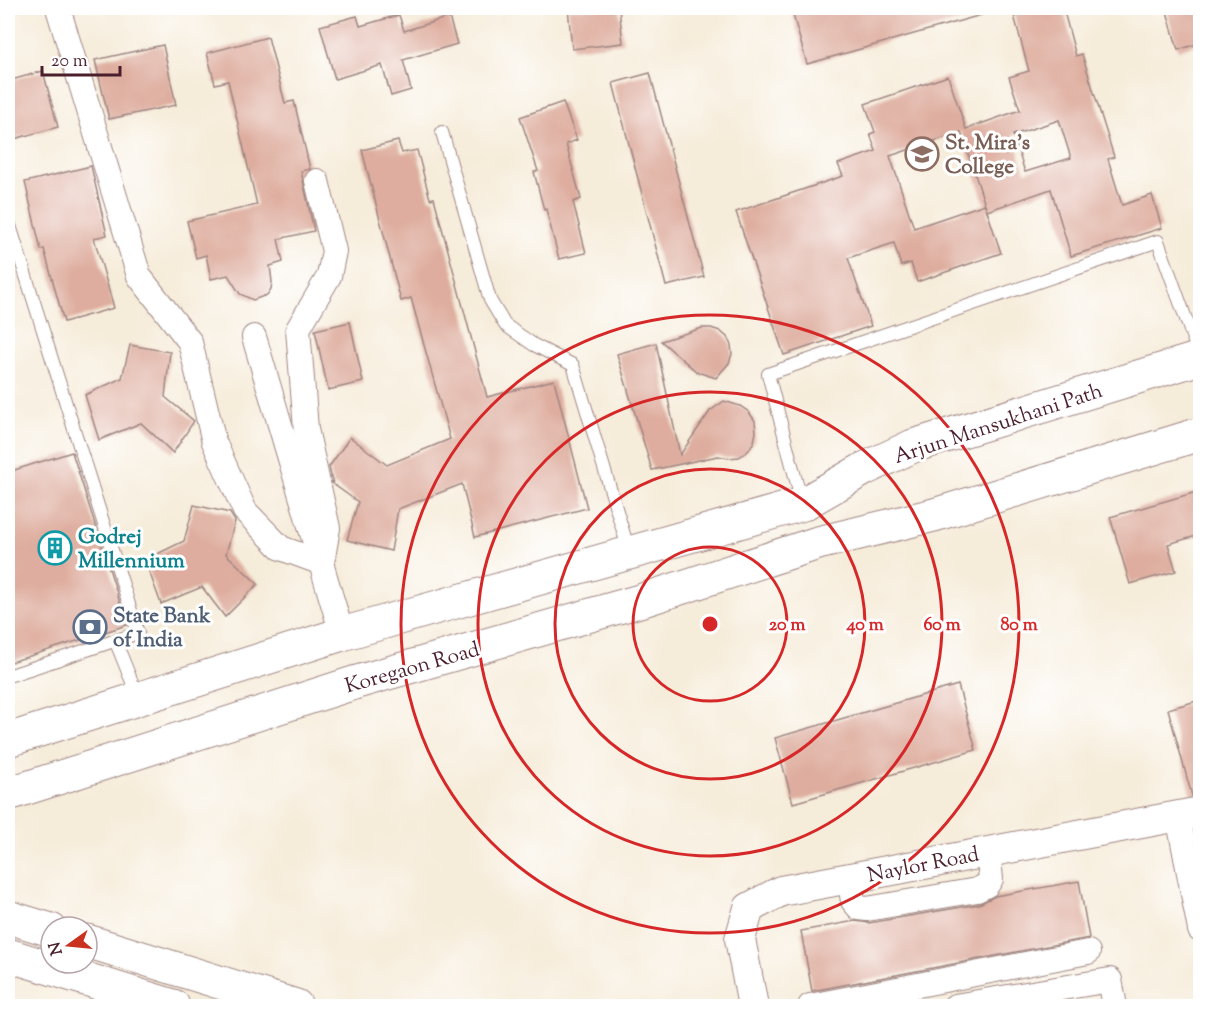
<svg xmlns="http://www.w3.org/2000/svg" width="1208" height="1014" font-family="'Sorts Mill Goudy',serif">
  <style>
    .building { fill: #dead9f; fill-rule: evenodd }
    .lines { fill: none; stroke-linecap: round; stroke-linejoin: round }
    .service-casing { stroke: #a08682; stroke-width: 14 }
    .minor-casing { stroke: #a08682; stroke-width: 26 }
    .tertiary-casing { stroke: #a08682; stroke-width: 32 }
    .secondary-casing { stroke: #a08682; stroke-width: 35 }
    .primary-casing { stroke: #a08682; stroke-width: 35 }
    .service { stroke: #fff; stroke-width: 12 }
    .minor { stroke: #fff; stroke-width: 24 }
    .tertiary { stroke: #fff; stroke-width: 30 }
    .secondary { stroke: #fff; stroke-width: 33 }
    .primary { stroke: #fff; stroke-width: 33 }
    .ring { fill: none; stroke: #d62828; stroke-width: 3 }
    .labels { text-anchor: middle; stroke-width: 6; stroke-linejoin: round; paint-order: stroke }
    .education-label { font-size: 21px; font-weight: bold; fill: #785e54; stroke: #fff; text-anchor: start }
    .street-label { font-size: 21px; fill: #4a1f2b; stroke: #fff }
    .culture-label { font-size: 21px; font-weight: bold; fill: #0d838f; stroke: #fff; text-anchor: start }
    .service-label { font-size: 21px; font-weight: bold; fill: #4e5e75; stroke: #fff; text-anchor: start }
    .centre { fill: #d62828; stroke: #fff; stroke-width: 3 }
    .ring-label { font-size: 18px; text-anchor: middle; font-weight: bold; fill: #d62828; stroke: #fff; stroke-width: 6; stroke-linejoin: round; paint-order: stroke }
  </style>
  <rect width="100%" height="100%" fill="#fff"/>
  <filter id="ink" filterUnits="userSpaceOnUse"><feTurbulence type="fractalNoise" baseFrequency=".0167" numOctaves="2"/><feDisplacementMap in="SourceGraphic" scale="12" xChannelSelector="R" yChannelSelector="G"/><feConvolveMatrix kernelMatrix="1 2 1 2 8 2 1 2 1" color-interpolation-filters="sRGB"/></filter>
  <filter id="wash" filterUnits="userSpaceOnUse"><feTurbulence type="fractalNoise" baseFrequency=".008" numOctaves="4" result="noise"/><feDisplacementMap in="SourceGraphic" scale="24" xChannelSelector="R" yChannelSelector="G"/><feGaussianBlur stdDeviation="1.35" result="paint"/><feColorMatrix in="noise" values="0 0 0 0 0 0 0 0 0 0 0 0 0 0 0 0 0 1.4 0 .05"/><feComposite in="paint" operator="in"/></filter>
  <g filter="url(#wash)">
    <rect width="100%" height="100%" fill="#f6ecda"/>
    <g id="blocks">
      <!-- building -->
      <g class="building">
        <path d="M568,8H619L623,43L572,49Z"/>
        <path d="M791,8H984L985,14L807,64Z"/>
        <path d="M1012,8H1063L1076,56L1082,54L1114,157L1108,159L1122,205L1152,195L1162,228L1071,256L1051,189L987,211L1001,253L917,282L911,263L901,266L894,243L848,258L871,326L784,355L736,212L843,176L838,164L876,151L870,134L875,132L865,104L948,76L966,129L1020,110L1009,77L1029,71ZM1059,120L1071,158L1025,172L1013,135ZM961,132L987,211L985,204L914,228L890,156Z"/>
        <path d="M1166,8H1200V43L1178,50Z"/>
        <path d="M399,15L404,31L449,17L457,44L403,60L411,90L391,96L382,65L335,79L320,26L357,16L360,26Z"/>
        <path d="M268,37L285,103L294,101L310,169L301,171L314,231L278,239L283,262L270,266L272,282L271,289L267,295L253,300L240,294L228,275L211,279L206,255L196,258L187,221L257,205L228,81L215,84L207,53Z"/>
        <path d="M163,45L176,105L109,119L95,60Z"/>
        <path d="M43,71L58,127L14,139L8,117V81Z"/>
        <path d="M650,73L704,277L666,286L613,83Z"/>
        <path d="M563,102L577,140L566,144L581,199L573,202L586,253L559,259L546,209L544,210L534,172L538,171L520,117Z"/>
        <path d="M398,141L402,153L417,150L430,199L434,198L487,397L554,380L587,508L475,537L462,484L398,509L391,551L347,540L358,502L333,484L329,467L350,437L387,465L450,439L411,298L401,301L362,150Z"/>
        <path d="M91,166L107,235L94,238L114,308L64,322L44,249L41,250L25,182Z"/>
        <path d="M350,322L363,382L328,390L315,330Z"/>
        <path d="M702,328H711L720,331L727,337L731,345L732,354L729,363L716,378L697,372L661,341Z"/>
        <path d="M656,343L680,455L710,411L724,401L740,406L749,412L755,421L756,432L754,442L748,451L739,457L728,458L718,456L652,470L617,354Z"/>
        <path d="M130,345L170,352L165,397L194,421L173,453L141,423L99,440L85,395L122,378Z"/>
        <path d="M72,452L127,625L8,663V472Z"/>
        <path d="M1200,491V535L1168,544L1176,571L1130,584L1110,517Z"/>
        <path d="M194,505L230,513L235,521L226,554L258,584L225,617L202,587L161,604L145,560L184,541Z"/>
        <path d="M958,685L976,750L793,803L775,738Z"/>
        <path d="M1200,700V795L1192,796L1168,709Z"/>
        <path d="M1079,881L1089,938L812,991L801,931L855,921L869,923L979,904L995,896Z"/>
      </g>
    </g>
  </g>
  <g filter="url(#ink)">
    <use href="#blocks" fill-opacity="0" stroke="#a08682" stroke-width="1.5"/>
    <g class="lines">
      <!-- service casing -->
      <g class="service-casing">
        <g id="service">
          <path d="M442,132L490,300L505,325L534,345L573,365L629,551"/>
          <path d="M8,219L138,633L8,676"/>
          <path d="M802,503L768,374L1158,241L1200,358"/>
          <path d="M115,640L138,697"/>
        </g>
      </g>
      <!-- minor casing -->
      <g class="minor-casing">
        <g id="minor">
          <path d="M58,8L139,276L190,342L214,442L245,511L281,548L322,563L328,528L306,429L298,329L329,276L334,251L317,181"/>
          <path d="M254,337L342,634"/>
          <path d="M1178,816L1200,930"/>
          <path d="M849,878L853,901L859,908L867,909L977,890L987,885L991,879L988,852"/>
          <path d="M810,1006L1088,952"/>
          <path d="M955,1006L1110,980L1115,1006"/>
        </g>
      </g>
      <!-- tertiary casing -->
      <g class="tertiary-casing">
        <path id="tertiary" d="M753,1006L740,939L749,908L781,891L1200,812"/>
      </g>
      <!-- secondary casing -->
      <g class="secondary-casing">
        <g id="secondary">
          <path d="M8,740L342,634L803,504L864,469L913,446L1200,358"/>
          <path d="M8,794L357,682L643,600L818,543L934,515L1200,434"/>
        </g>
      </g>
      <!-- primary casing -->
      <g class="primary-casing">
        <g id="primary">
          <path d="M8,917L51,930"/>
          <path d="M87,941L296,1006"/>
          <path d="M8,955L173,1006"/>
        </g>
      </g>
      <!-- service -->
      <use href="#service" class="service"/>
      <!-- minor -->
      <use href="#minor" class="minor"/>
      <!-- tertiary -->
      <use href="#tertiary" class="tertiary"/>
      <!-- secondary -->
      <use href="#secondary" class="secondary"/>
      <!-- primary -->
      <use href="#primary" class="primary"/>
    </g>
  </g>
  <!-- distance rings -->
  <g class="ring">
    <circle cx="710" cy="624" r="77"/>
    <circle cx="710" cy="624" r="155"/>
    <circle cx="710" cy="624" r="232"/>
    <circle cx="710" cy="624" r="309"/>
  </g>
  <!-- icons -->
  <defs>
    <g id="university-ring" transform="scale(1.725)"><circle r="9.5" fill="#fff" stroke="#8d6e63" stroke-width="1.5"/><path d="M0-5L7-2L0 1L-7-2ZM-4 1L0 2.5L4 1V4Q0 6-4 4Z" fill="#8d6e63"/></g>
    <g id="building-ring" transform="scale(1.725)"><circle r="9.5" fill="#fff" stroke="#0f9aa8" stroke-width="1.5"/><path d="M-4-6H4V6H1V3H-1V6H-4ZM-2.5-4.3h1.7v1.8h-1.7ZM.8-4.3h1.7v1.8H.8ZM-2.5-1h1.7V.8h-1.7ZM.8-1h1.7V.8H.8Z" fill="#0f9aa8"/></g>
    <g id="bank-ring" transform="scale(1.725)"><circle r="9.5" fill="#fff" stroke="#5c6f8a" stroke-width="1.5"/><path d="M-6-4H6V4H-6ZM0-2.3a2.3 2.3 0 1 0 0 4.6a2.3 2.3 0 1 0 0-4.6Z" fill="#5c6f8a"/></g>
  </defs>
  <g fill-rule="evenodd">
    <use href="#university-ring" x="922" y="154"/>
    <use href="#building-ring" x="55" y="548"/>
    <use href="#bank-ring" x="90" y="627"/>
  </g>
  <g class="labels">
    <!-- education labels -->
    <g class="education-label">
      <text x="945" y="149">St. Mira's<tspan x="945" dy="24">College</tspan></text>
    </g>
    <!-- street labels -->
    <g class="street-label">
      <text transform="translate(998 423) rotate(-18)" y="7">Arjun Mansukhani Path</text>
      <text transform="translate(412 667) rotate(-16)" y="7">Koregaon Road</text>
      <text transform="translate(923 864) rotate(-11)" y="7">Naylor Road</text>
    </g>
    <!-- culture labels -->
    <g class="culture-label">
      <text x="78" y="543">Godrej<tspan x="78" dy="24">Millennium</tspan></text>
    </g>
    <!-- service labels -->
    <g class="service-label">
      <text x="113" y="622">State Bank<tspan x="113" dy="24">of India</tspan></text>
    </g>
  </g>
  <circle cx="710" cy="624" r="9" class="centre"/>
  <g class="ring-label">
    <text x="787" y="630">20 m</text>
    <text x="865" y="630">40 m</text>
    <text x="942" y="630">60 m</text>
    <text x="1019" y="630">80 m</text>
  </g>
  <!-- margin -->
  <rect width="1208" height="1014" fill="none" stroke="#fff" stroke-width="30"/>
  <!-- north arrow -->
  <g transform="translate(69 945) rotate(255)"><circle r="28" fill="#ffffff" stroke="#b7a5aa" stroke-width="1.5"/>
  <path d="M0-4.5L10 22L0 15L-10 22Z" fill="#c8321e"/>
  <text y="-9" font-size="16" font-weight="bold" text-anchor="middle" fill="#4a1f2b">N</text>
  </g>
  <!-- scale -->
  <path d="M42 66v9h78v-9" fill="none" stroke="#4a1f2b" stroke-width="3"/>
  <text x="51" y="66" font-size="18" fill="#4a1f2b" stroke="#ffffff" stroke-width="4.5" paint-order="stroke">20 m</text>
</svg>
